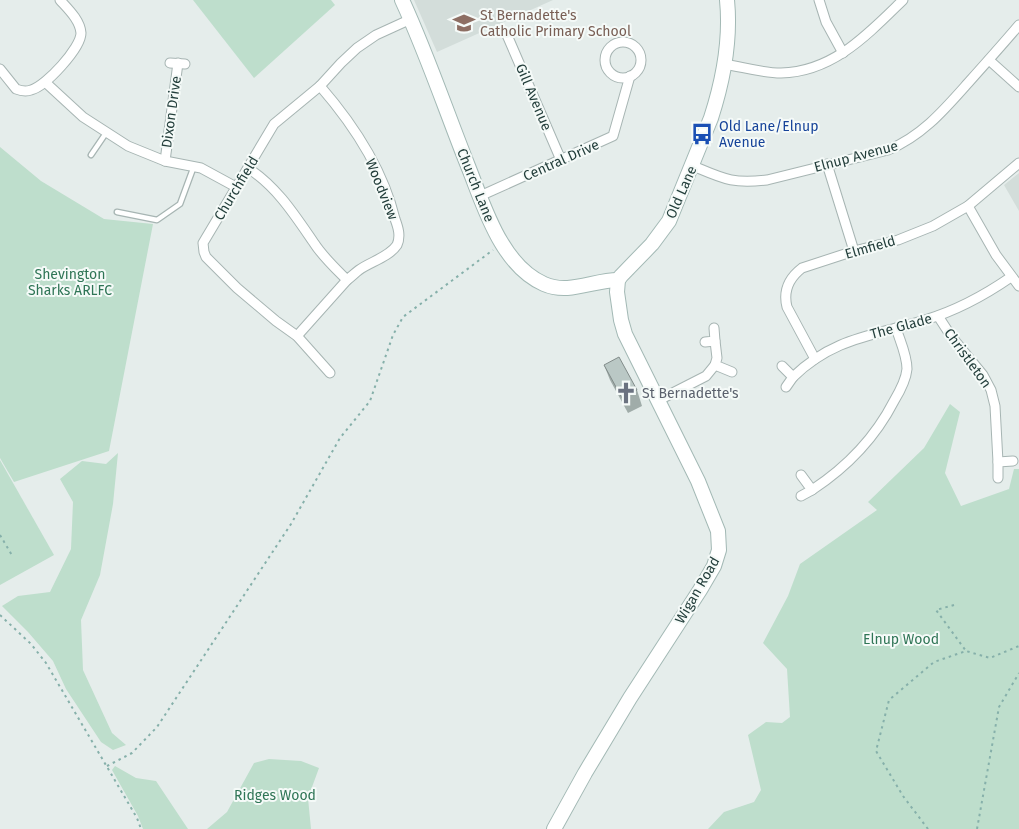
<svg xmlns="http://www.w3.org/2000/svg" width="1019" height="829" font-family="'Fira Sans',sans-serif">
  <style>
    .built { fill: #d3ddda }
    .green { fill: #bedecc }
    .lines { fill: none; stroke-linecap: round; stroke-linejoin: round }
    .lane-casing { stroke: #a7b5b3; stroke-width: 7 }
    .street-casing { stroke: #a7b5b3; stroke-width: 11 }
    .secondary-casing { stroke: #a3b9b5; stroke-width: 16 }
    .path { stroke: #86b0aa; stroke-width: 2; stroke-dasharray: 2.5 4; stroke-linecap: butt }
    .lane { stroke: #fff; stroke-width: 4.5 }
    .street { stroke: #fff; stroke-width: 9 }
    .secondary { stroke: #fff; stroke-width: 14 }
    .wall { fill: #a0aca9 }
    .building { fill: #bac8c5; stroke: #828c8a }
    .labels { text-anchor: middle; stroke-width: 4; stroke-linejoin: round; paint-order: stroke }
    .education-label { font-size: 14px; fill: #785e54; stroke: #f5faf8; text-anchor: start }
    .street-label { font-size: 14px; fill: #243f3c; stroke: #f5faf8 }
    .transit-label { font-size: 14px; fill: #164399; stroke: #f5faf8; text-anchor: start }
    .park-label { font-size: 14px; fill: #2f7556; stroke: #f5faf8 }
    .worship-label { font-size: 14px; fill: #5b616d; stroke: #f5faf8; text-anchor: start }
  </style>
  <rect width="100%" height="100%" fill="#e5edeb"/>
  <!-- built -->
  <g class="built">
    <path d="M414,0H553L437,52Z"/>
    <path d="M1019,173V211L1004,185Z"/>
  </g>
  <!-- green -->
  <g class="green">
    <path d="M193,0H331L335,5L254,78Z"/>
    <path d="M0,147L41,181L104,219L153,224L109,451L14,482L0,458Z"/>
    <path d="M950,404L960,412L945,473L961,506L1009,489L1014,469H1019V829H708L724,812L754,802L761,790L748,735L766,722L782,723L790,717L787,669L763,643L788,596L800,564L877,510L868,502L924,448Z"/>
    <path d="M118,453L113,504L100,575L81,620L83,670L112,733L126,745L113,750L101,742L66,689L53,661L28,632L2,606L18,596L50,592L71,549L73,502L60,479L82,461L106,464Z"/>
    <path d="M0,460L54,555L0,585Z"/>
    <path d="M269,759L301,761L319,768L308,798L311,829H207L227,812L254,763Z"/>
    <path d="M115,766L136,778L156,781L188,829H143L138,816L112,770Z"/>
  </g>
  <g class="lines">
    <!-- lane casing -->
    <g class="lane-casing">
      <g id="lane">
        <path d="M91,155L106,133"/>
        <path d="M117,212L157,220L180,204L194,166"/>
      </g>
    </g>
    <!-- street casing -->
    <g class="street-casing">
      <g id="street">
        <path d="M819,0L826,22L843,53"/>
        <path d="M507,35L561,160"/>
        <circle cx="623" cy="60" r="18"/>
        <path d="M989,60L1019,87"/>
        <path d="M170,63L185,64"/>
        <path d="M724,64C743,67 762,73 781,73C833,72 868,34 903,0"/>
        <path d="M0,69L16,89C21,91 26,92 31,90C46,86 81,48 81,33C80,20 68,9 60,0"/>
        <path d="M45,82L83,117L128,146L165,161L201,168L236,187"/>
        <path d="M165,161L178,63"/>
        <path d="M827,164L854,251"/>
        <path d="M693,166C724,179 732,184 767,180L888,150C922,136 944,110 968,83C985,64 1002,45 1019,25"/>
        <path d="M248,168C277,187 294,214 314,243C323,257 335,268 347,280C351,277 355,273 359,270C370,262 389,257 397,245C401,236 398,227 395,219C383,169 353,124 320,86"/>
        <path d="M480,196L613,136L630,76"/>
        <path d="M968,206L996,255L1019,286"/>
        <path d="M938,316L951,336L983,375L991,390L995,406L998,462"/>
        <path d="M297,336L347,280"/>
        <path d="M715,341L717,358L715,365L732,372"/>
        <path d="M705,342L715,341L714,328"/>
        <path d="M815,359L787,307C783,291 789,278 802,268L854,251L898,240L933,226L968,206L1019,163"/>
        <path d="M782,366L793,377L786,387"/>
        <path d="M330,373L297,336L276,321L237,288L206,257L204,252L203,243L274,124L320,86L341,63L357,48L376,35L411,19"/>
        <path d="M793,377C834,337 874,336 925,320C955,311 985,295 1011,277"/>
        <path d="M657,401L706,376L715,365"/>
        <path d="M998,478V462L1013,461"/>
        <path d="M812,490C847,467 875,438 894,401C900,391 906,380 907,369C907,355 900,341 896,328"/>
        <path d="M801,496L812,490L801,475"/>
      </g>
    </g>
    <!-- secondary casing -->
    <g class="secondary-casing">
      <g id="secondary">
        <path d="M402,0C427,54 446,111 468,166C478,191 487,219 501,242C511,259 526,276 544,284C569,295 593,280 618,280"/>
        <path d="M554,829L585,773L630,698L700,590L714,566L719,550L718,531L698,481L625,334L621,320L617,292L618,280L621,276L652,244L669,221L711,118C723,81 731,40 727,0"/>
      </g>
    </g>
    <!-- path -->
    <g class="path">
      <path d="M0,535L13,557"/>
      <path d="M954,605L936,610L966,651"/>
      <path d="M0,615L31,644L46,663L137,818L141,829"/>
      <path d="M107,766L132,753L157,727L291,524L340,438L370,401L393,335L403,317L493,250"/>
      <path d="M928,829L903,796L876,751L889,700L934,662L966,651L990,658L1019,646"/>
      <path d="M977,829L999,707L1019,673"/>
    </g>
    <!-- lane -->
    <use href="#lane" class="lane"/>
    <!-- street -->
    <use href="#street" class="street"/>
    <!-- secondary -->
    <use href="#secondary" class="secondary"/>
  </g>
  <!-- wall -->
  <path class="wall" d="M604,365L637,390L642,406L628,413L610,380Z"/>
  <!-- building -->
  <path class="building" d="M619,357L637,390L622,398L604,365Z"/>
  <!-- icons -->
  <defs>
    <g id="school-bare" transform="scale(1.725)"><path d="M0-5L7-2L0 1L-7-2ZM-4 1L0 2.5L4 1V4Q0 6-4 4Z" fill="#8d6e63" stroke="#f5faf8" stroke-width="2.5" paint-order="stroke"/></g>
    <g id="bus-bare" transform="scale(1.725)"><path d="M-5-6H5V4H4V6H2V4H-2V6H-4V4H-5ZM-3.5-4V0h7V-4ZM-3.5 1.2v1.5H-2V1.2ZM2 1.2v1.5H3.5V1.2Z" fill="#1a4fb4" stroke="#f5faf8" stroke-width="2.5" paint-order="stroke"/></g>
    <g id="church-bare" transform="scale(1.725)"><path d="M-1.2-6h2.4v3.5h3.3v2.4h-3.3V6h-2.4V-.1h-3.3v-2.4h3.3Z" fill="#6b7280" stroke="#f5faf8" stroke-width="2.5" paint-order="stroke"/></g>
  </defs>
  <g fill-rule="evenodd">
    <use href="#school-bare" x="464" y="23"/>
    <use href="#bus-bare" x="702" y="134"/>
    <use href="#church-bare" x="626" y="393"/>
  </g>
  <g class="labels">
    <!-- education labels -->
    <g class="education-label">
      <text x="480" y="20">St Bernadette's<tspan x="480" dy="16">Catholic Primary School</tspan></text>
    </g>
    <!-- street labels -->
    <g class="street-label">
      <text transform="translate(534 97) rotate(67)" y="5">Gill Avenue</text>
      <text transform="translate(171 112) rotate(-82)" y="5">Dixon Drive</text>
      <text transform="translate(856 156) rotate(-15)" y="5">Elnup Avenue</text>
      <text transform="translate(561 160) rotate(-24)" y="5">Central Drive</text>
      <text transform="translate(476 185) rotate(68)" y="5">Church Lane</text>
      <text transform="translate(236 188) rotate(-59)" y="5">Churchfield</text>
      <text transform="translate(382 189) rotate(68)" y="5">Woodview</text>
      <text transform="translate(681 192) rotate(-66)" y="5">Old Lane</text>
      <text transform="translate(870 247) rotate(-16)" y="5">Elmfield</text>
      <text transform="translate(901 326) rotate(-15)" y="5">The Glade</text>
      <text transform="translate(968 358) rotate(54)" y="5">Christleton</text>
      <text transform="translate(697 590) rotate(-60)" y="5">Wigan Road</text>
    </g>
    <!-- transit labels -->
    <g class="transit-label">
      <text x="719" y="131">Old Lane/Elnup<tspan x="719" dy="16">Avenue</tspan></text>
    </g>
    <!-- park labels -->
    <g class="park-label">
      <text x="70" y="279">Shevington<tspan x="70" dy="16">Sharks ARLFC</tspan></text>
      <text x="901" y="644">Elnup Wood</text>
      <text x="275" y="800">Ridges Wood</text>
    </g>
    <!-- worship labels -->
    <g class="worship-label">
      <text x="642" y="398">St Bernadette's</text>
    </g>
  </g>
</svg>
